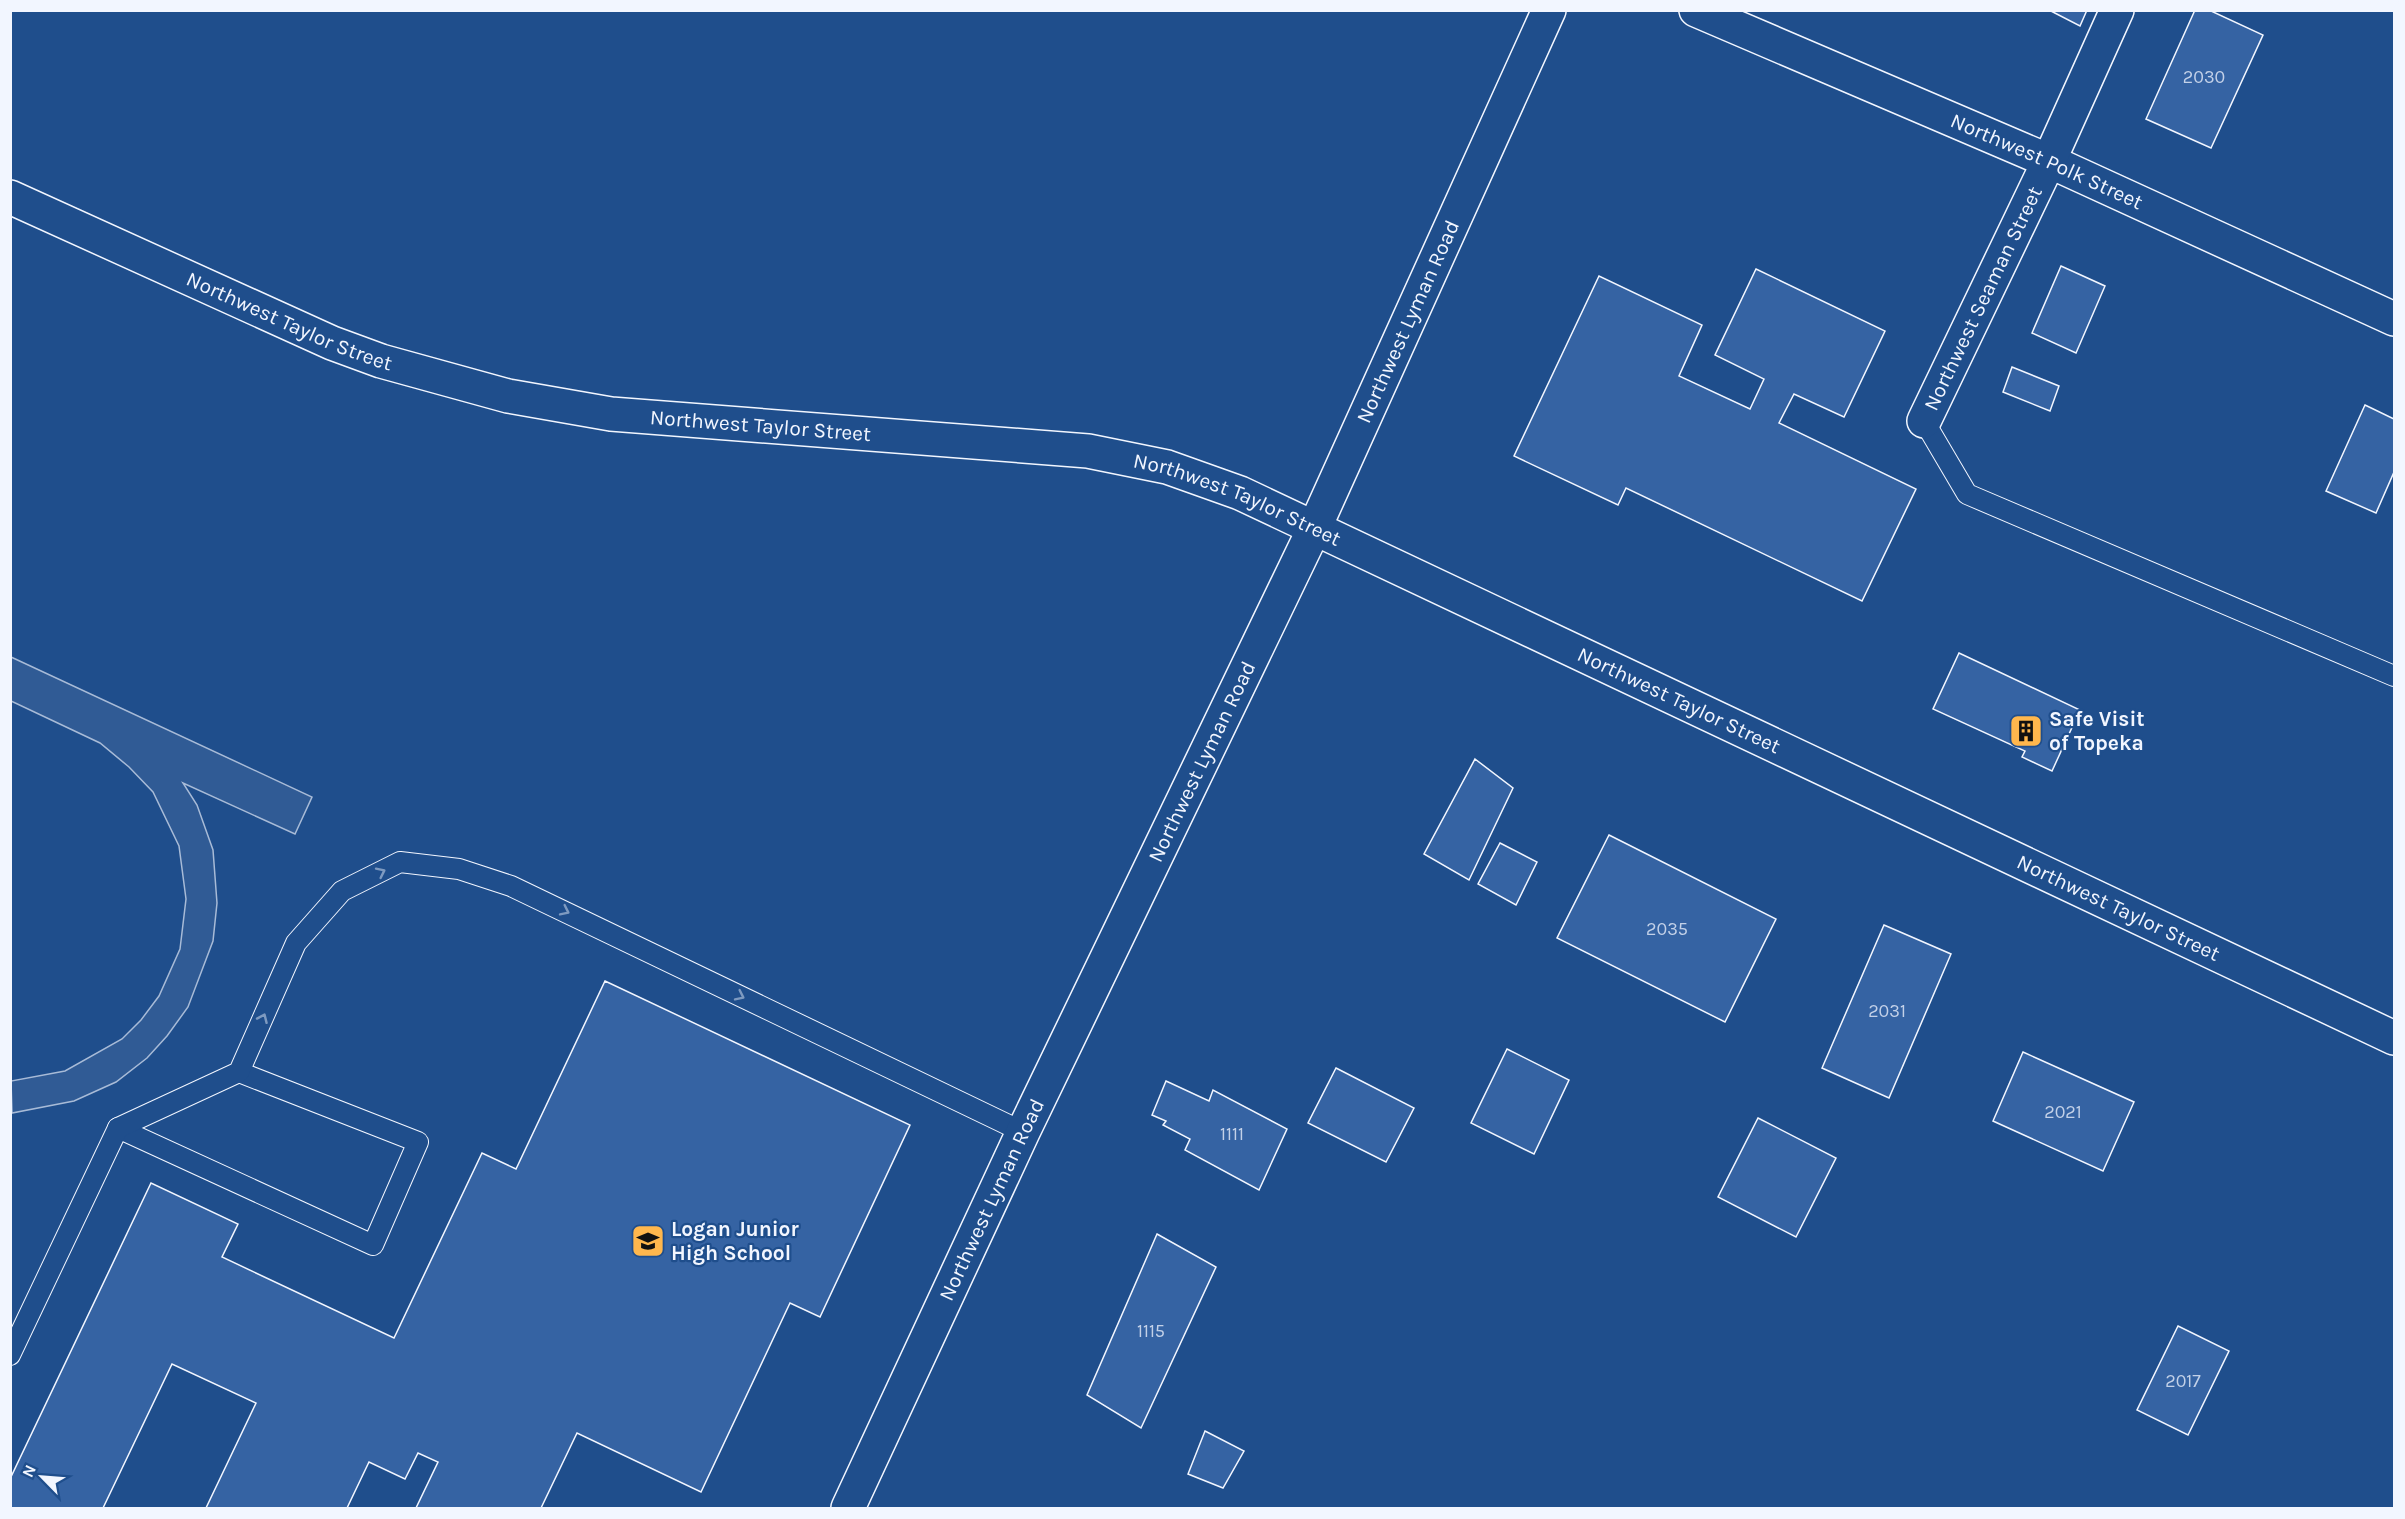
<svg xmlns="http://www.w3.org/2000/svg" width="2405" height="1519" font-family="Karla,sans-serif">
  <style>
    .built { fill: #305b95; stroke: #a8bbd7; stroke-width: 1.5 }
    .building { fill: #3563a3; stroke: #f2f6ff; stroke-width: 1.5 }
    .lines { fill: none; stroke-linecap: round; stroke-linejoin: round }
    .lane-casing { stroke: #f2f6ff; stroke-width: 22 }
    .street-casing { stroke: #f2f6ff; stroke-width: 36 }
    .secondary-casing { stroke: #f2f6ff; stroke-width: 36 }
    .lane { stroke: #1f4e8c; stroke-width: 20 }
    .street { stroke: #1f4e8c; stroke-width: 33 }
    .secondary { stroke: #1f4e8c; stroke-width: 33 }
    .oneway { stroke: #7e9ac0 }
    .labels { text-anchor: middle; stroke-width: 4.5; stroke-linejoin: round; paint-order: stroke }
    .number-label { font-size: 18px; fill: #c3d1e8 }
    .street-label { font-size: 21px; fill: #f2f6ff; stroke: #1f4e8c }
    .poi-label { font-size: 21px; font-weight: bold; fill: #f2f6ff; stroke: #1f4e8c; text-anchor: start }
  </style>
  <rect width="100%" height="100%" fill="#1f4e8c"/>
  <!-- built -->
  <path class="built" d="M11,657L312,797L295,834L183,783L197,805L213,850L217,903L213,941L188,1007L167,1036L147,1058L116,1082L74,1101L12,1113L11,1081L65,1071L122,1039L141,1020L159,996L180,949L186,899L179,846L153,792L129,767L100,743L11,701Z"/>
  <!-- building -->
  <g class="building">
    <path d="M2049,10H2087L2080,26Z"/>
    <path d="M2195,10H2209L2263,35L2211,148L2146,119Z"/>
    <path d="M2061,266L2105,286L2076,353L2032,333Z"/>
    <path d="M1756,269L1885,331L1844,417L1794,394L1779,423L1916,489L1862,601L1626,488L1618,505L1514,456L1599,276L1702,325L1679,376L1750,409L1764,379L1715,355Z"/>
    <path d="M2012,367L2059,386L2050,411L2003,392Z"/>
    <path d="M2365,405L2394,419V472L2376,513L2326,491Z"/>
    <path d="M1959,653L2080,710L2052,771L2022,757L2025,751L1933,709Z"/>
    <path d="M1475,759L1513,788L1469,880L1424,854Z"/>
    <path d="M1609,835L1776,919L1725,1022L1557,938Z"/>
    <path d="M1500,843L1537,862L1516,905L1478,884Z"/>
    <path d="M1884,925L1951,954L1889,1098L1822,1068Z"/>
    <path d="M605,981L910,1125L820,1317L790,1303L701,1492L577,1433L541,1508H416L438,1462L418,1453L405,1479L369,1462L347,1508H206L256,1403L172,1364L103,1508H10V1479L151,1183L238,1224L222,1257L394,1338L482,1153L516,1169Z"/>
    <path d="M1507,1049L1569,1080L1534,1154L1471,1123Z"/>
    <path d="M2023,1052L2134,1102L2103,1171L1993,1121Z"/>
    <path d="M1336,1068L1414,1108L1386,1162L1308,1123Z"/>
    <path d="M1166,1081L1209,1101L1213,1090L1287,1129L1259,1190L1185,1150L1190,1139L1163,1125L1166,1121L1152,1115Z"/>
    <path d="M1758,1118L1836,1158L1796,1237L1718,1197Z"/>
    <path d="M1157,1234L1216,1267L1141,1428L1087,1395Z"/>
    <path d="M2178,1326L2229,1351L2188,1435L2137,1410Z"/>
    <path d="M1205,1431L1244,1451L1223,1488L1188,1474Z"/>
  </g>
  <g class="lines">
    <!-- lane casing -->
    <g class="lane-casing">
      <g id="lane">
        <path d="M1924,421L1967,494L2394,676"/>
        <path d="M118,1128L373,1245L418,1142L239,1072"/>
        <path d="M10,1355L118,1128L239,1072L296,943L342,891L400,862L459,869L511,886L1023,1132"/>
      </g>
    </g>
    <!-- street casing -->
    <g class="street-casing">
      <g id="street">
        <path id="s1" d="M1696,10L2049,161L2394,319"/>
        <path id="s2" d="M10,197L332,343L381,361L508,396L611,414L1088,451L1167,467L1240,493L2394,1038"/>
        <path id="s3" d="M1924,421L2049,161L2117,10"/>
      </g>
    </g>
    <!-- secondary casing -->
    <g class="secondary-casing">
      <g id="secondary">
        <path id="s4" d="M848,1508L1023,1132L1314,529L1549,10"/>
      </g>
    </g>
    <!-- lane -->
    <use href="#lane" class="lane"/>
    <!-- street -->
    <use href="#street" class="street"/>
    <!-- secondary -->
    <use href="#secondary" class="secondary"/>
  </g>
  <!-- one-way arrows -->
  <defs><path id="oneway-chevron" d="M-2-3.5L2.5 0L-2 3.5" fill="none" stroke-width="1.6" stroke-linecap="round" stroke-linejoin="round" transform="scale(1.5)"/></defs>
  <g class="oneway">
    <use href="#oneway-chevron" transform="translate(381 872) rotate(-26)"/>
    <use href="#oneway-chevron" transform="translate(565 911) rotate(26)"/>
    <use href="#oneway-chevron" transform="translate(740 996) rotate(26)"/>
    <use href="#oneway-chevron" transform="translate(263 1018) rotate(-66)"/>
  </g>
  <!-- icons -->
  <defs>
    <g id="building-square" transform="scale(1.725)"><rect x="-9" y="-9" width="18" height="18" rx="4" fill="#ffb74d" stroke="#1f4e8c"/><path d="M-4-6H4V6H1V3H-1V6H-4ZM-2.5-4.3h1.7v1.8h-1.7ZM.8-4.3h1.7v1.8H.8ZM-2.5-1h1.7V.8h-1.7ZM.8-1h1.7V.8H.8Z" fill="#111"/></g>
    <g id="school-square" transform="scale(1.725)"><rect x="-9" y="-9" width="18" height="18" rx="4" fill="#ffb74d" stroke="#1f4e8c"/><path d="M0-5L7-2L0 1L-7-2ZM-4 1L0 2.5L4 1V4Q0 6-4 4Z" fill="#111"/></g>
  </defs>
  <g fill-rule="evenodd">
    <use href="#building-square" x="2026" y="731"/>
    <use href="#school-square" x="648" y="1241"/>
  </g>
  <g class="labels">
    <!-- number labels -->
    <g class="number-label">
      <text x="2204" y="83">2030</text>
      <text x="1667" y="935">2035</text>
      <text x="1887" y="1017">2031</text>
      <text x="2063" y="1118">2021</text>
      <text x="1232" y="1140">1111</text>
      <text x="1151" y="1337">1115</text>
      <text x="2183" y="1387">2017</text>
    </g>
    <!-- street labels -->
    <g class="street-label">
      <text dy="7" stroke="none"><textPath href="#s1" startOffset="382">Northwest Polk Street</textPath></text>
      <text dy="7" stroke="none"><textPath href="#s3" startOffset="136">Northwest Seaman Street</textPath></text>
      <text dy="7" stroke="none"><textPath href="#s2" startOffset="306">Northwest Taylor Street</textPath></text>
      <text dy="7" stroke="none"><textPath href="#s4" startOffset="1312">Northwest Lyman Road</textPath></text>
      <text dy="7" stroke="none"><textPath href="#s2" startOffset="792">Northwest Taylor Street</textPath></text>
      <text dy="7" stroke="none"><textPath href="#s2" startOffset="1278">Northwest Taylor Street</textPath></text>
      <text dy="7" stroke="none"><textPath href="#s2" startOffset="1764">Northwest Taylor Street</textPath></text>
      <text dy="7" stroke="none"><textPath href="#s4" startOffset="826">Northwest Lyman Road</textPath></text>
      <text dy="7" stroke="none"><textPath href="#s2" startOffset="2250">Northwest Taylor Street</textPath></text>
      <text dy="7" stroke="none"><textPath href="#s4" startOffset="340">Northwest Lyman Road</textPath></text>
    </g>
    <!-- poi labels -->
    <g class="poi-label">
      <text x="2049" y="726">Safe Visit<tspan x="2049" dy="24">of Topeka</tspan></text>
      <text x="671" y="1236">Logan Junior<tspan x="671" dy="24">High School</tspan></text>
    </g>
  </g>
  <!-- border -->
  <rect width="2405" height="1519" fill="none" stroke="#f2f6ff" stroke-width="24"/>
  <!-- north arrow -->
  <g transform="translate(42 1477) rotate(295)" stroke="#1f4e8c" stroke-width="4.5" paint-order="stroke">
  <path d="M0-4.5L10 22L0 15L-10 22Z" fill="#f2f6ff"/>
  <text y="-9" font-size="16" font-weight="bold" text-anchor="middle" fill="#f2f6ff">N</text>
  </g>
</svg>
